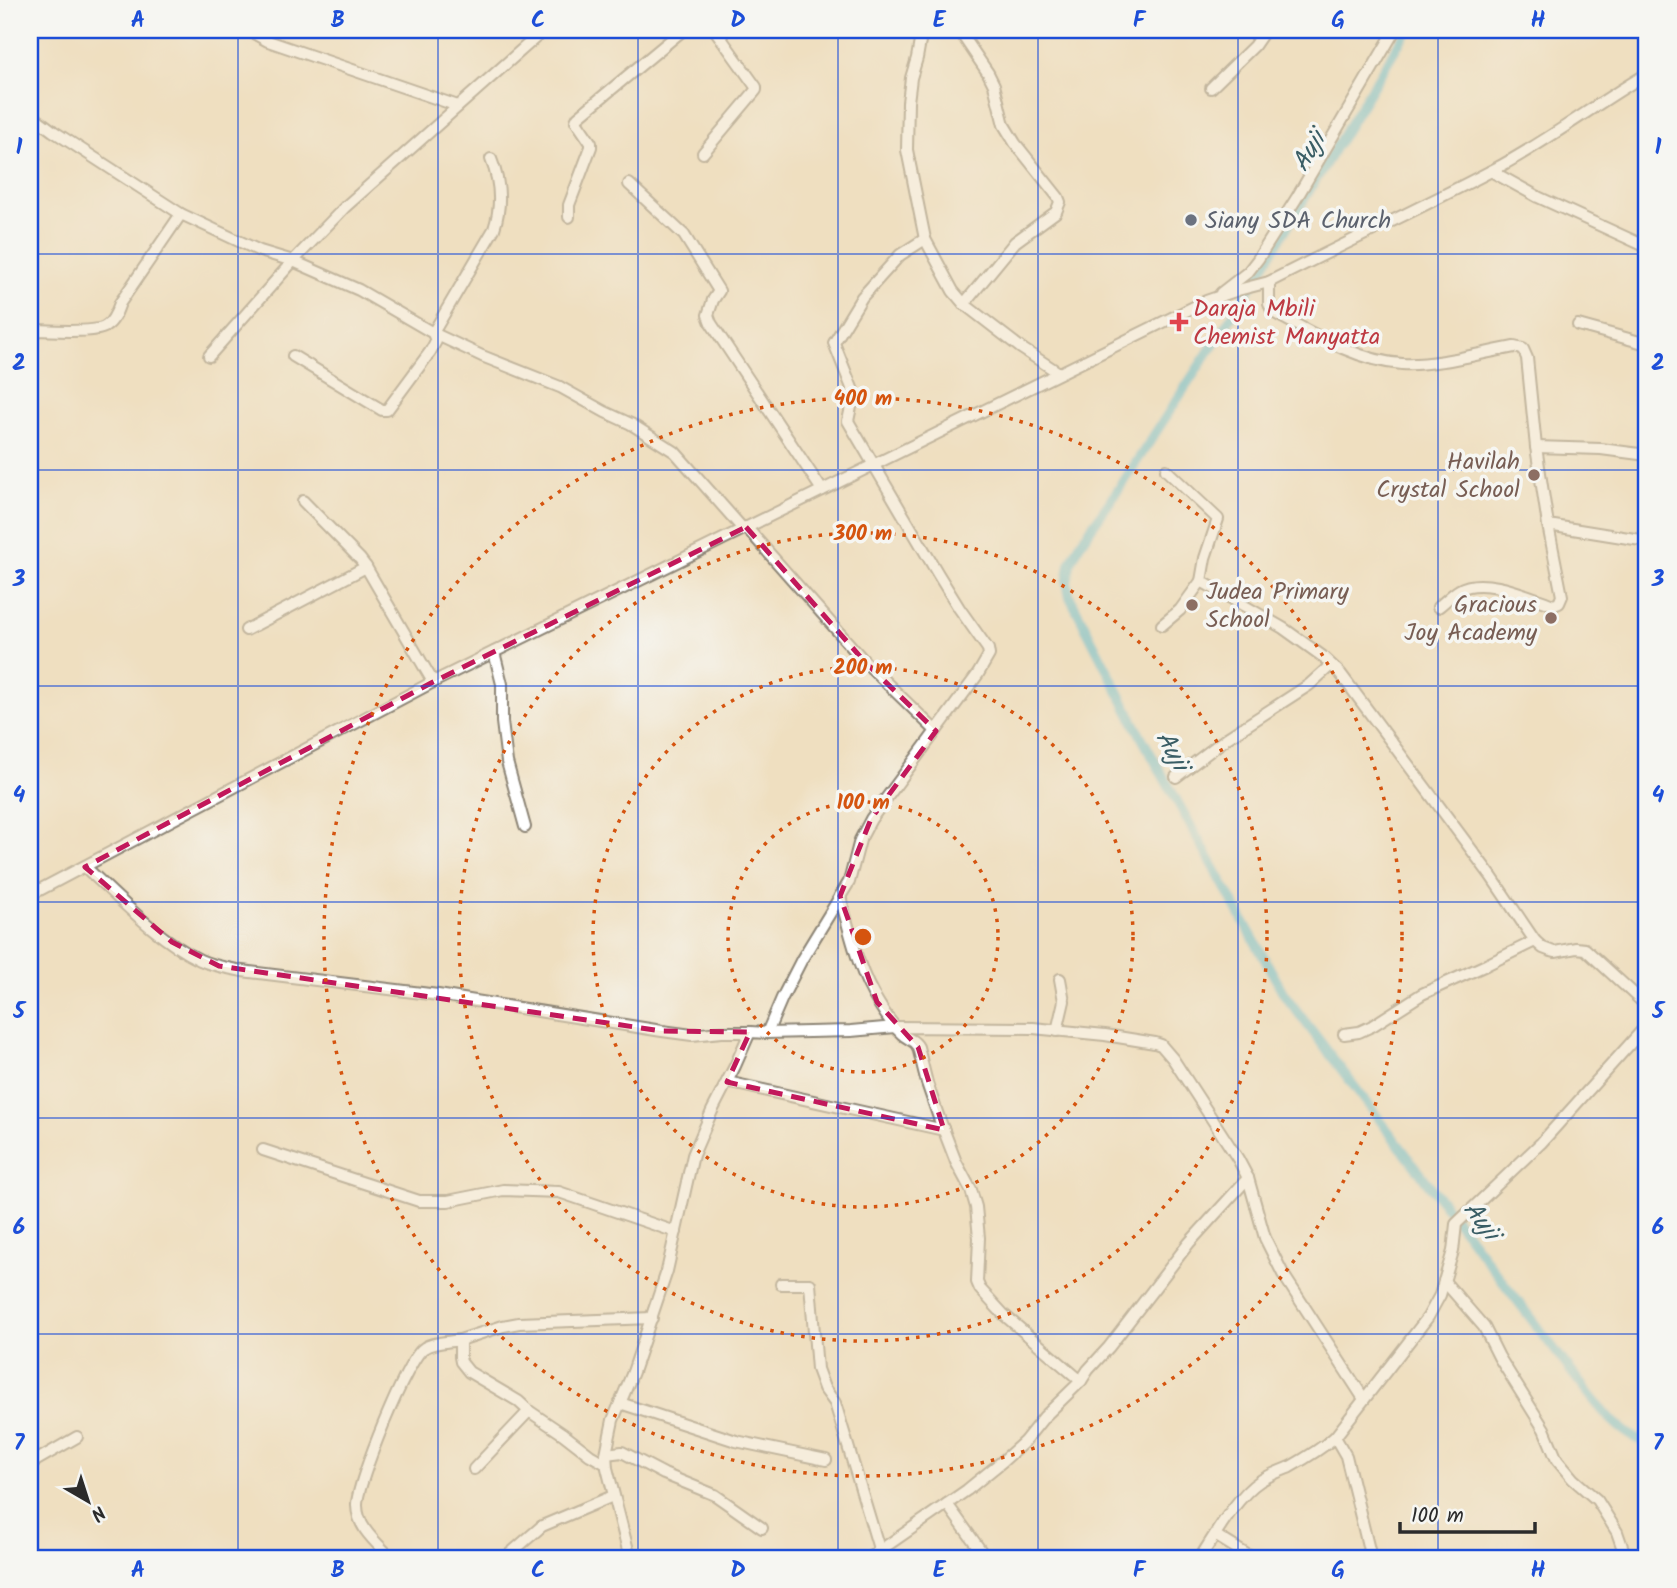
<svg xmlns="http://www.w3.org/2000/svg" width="1677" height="1588" font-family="Kalam,sans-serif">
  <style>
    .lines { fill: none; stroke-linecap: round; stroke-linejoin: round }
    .canal { stroke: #54b9d2; stroke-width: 10 }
    .minor-casing { stroke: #8d8576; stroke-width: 14 }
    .minor { stroke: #fff; stroke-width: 10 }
    .marked { fill: none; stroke: #c2185b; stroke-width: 5; stroke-dasharray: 14 9; stroke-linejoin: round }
    .grid { fill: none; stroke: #1d4ed8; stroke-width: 2; stroke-opacity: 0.55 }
    .ring { fill: none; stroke: #d5540f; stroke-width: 3.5; stroke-dasharray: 3.5 7 }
    .worship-dot { fill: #6b7280; stroke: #f6f6f2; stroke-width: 2.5 }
    .health-dot { fill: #e0444e; stroke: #f6f6f2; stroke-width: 2.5 }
    .education-dot { fill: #8d6e63; stroke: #f6f6f2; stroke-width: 2.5 }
    .labels { text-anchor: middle; stroke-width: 7; stroke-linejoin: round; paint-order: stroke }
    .worship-label { font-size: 24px; fill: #5b616d; stroke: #f6f6f2; text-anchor: start }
    .health-label { font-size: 24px; fill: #be3a42; stroke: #f6f6f2; text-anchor: start }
    .education-label { font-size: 24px; fill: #785e54; stroke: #f6f6f2; text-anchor: end }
    .water-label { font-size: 26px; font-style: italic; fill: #395d65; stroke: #f6f6f2 }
    .centre { fill: #d5540f; stroke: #f6f6f2; stroke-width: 3.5 }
    .ring-label { font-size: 21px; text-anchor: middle; font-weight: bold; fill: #d5540f; stroke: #f6f6f2; stroke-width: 7; stroke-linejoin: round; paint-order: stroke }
    .neatline { fill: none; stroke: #1d4ed8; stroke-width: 2.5 }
    .grid-label { font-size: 23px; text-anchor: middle; font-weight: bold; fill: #1d4ed8 }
  </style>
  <rect width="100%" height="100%" fill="#f6f6f2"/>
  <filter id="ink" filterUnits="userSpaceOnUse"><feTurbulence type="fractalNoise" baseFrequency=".0143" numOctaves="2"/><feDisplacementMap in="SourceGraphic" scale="14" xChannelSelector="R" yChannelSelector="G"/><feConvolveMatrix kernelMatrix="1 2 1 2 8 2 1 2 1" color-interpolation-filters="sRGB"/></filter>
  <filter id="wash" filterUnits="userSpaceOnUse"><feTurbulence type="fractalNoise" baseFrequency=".00686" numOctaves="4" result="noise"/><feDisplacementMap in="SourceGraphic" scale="28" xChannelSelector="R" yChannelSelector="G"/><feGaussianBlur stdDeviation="1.57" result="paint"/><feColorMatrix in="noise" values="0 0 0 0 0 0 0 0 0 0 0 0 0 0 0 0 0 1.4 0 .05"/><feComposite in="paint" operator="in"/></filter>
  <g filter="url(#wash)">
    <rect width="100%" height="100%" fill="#efdfc0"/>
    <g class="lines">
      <!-- canal -->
      <path class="canal" d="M1407,30L1247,293L1118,490L1080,544L1070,564L1067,583L1070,597L1142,738L1284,994L1567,1366C1588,1392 1614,1433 1647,1443"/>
    </g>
  </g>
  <g filter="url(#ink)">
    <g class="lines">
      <!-- minor casing -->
      <g class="minor-casing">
        <g id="minor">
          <path d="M248,30L268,41L458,106"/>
          <path d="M922,30L917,58L911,78L908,102L907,150L925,239L953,291L964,304L1021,348L1059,373"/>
          <path d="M959,30L988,73L994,85L1004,125L1015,143L1058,197L1060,202L1056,212L1015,242L964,304"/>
          <path d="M1211,88L1254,46L1265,30"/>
          <path d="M30,114L53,131L181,214L260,251L293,261L359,290L433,333L482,356L560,387L605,412L631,424L675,452L743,529"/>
          <path d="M703,153L756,90V87L715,30"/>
          <path d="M1491,171L1538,197L1647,247"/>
          <path d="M629,184L684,235L719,291L713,300L708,315L711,323L822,490"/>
          <path d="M569,217V205L591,147V143L576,121L578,117L683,30"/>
          <path d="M1269,282V304L1273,312C1312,333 1357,361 1402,364C1435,366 1481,353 1514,347L1523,349L1527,358L1536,447L1548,525L1647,541"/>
          <path d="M1221,293L1248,272L1258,259L1296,199L1395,30"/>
          <path d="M1578,325L1647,344"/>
          <path d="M30,330C45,330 96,334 106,326C114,321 117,311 120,303L181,214"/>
          <path d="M209,356L293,261L345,207L544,30"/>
          <path d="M293,356L382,410H387L430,352L436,341L433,333L494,229C502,205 500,181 491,159"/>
          <path d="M1536,447L1601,449L1647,455"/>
          <path d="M1166,470L1218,519L1205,558L1201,581"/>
          <path d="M303,501L360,559L366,567L433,682"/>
          <path d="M746,527L865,662L936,731"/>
          <path d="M1438,607C1445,602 1452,594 1459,590C1483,575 1530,597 1554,605L1559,603L1562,596L1548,525"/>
          <path d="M1162,625L1180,610L1201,581L1283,628L1322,656L1340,673L1491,876L1535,941L1543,948L1551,951L1555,952L1576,948L1585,949L1647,1006"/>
          <path d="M246,630L366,567"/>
          <path d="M494,652L502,684V722L507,762L525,827"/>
          <path d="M1176,777L1227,738L1309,685L1331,665"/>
          <path d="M85,867C119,898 158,940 200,960C213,966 228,968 242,971L438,995L662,1031L692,1035L722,1032H750"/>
          <path d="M30,895L433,682L1206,301L1238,290L1269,282C1343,244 1419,209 1493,170C1547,142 1595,104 1647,74"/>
          <path d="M840,896C850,932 858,972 879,1004C885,1014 893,1026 902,1034C908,1040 914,1039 918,1047L927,1083L939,1118L956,1162L971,1190L976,1207L979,1238L977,1282L980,1289L1003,1314L1081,1381"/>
          <path d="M1057,1031L1064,1001L1060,979"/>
          <path d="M767,1033L851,1031L895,1027L1033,1028L1105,1035L1155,1043L1161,1045L1173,1059L1238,1159L1248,1178L1265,1238L1283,1274L1364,1399"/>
          <path d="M1344,1034L1359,1032L1372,1026L1422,994L1486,965L1535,941"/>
          <path d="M727,1082L944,1130"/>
          <path d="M263,1150L419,1201H448L503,1190L559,1192L676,1232"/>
          <path d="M1444,1281L1484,1327L1499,1357L1544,1429L1557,1460L1573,1479L1597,1500L1617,1532L1626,1558"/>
          <path d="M781,1284H810L817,1369L824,1388L835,1403L880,1552L883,1558"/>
          <path d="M620,1403L736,1441L826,1460"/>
          <path d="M1335,1437L1346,1456L1371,1558"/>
          <path d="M606,1454L622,1452L664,1474L715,1495L762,1528"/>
          <path d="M30,1464L77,1437"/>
          <path d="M606,1464L590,1455L563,1434L529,1411L518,1401L469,1372L461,1362L460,1357V1340L503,1326L519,1323L652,1318"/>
          <path d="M474,1469L529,1411"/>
          <path d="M947,1504L986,1558"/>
          <path d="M1215,1535L1252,1558"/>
          <path d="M391,1558C377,1543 357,1528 357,1505C356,1485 408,1357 424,1348C433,1342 449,1342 460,1340"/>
          <path d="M505,1558L542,1526L613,1496"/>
          <path d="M630,1558L607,1468L606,1454L613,1420L633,1372L667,1271L693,1155L712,1111L735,1066L750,1032L767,1033L782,998L802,959L849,882L860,840L871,819L978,674L989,655L988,649L959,608L938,574L848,421L854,393L834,343L862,297L900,255L925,239"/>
          <path d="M869,1558L967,1490L1004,1460L1024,1442L1044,1417L1081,1381L1088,1370L1109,1347L1189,1243L1248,1178"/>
          <path d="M1200,1558C1215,1535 1237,1496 1260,1481C1269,1475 1280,1471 1290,1467C1306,1458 1321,1449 1335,1437L1428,1317L1440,1295L1453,1251L1456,1224L1541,1143L1647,1025"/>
        </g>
      </g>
      <!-- minor -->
      <use href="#minor" class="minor"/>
    </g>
  </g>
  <!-- marked area -->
  <path d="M0 0H1677V1588H0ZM746,527L865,662L936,731L871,819L840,896L877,1002L918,1047L944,1130L727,1082L750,1032L662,1031L219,966L172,942L85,867L433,682Z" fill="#efdfc0" fill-opacity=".55" fill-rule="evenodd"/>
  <path class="marked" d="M746,527L865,662L936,731L871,819L840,896L877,1002L918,1047L944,1130L727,1082L750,1032L662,1031L219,966L172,942L85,867L433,682Z"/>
  <!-- grid -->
  <path class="grid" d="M238,30V1558M438,30V1558M638,30V1558M838,30V1558M1038,30V1558M1238,30V1558M1438,30V1558M30,254H1647M30,470H1647M30,686H1647M30,902H1647M30,1118H1647M30,1334H1647"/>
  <!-- distance rings -->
  <g class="ring">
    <circle cx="863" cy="937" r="135"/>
    <circle cx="863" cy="937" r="270"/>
    <circle cx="863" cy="937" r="404"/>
    <circle cx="863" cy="937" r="539"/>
  </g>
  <!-- markers -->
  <circle class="worship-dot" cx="1191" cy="220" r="7"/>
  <path class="health-dot" d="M1175.5 311.5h7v7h7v7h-7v7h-7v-7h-7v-7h7z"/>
  <g class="education-dot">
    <circle cx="1534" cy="475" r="7"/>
    <circle cx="1192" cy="605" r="7"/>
    <circle cx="1551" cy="618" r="7"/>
  </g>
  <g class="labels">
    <!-- worship labels -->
    <g class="worship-label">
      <text x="1205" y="228">Siany SDA Church</text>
    </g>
    <!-- health labels -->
    <g class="health-label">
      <text x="1193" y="316">Daraja Mbili<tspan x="1193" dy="28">Chemist Manyatta</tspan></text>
    </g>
    <!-- education labels -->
    <g class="education-label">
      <text x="1520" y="469">Havilah<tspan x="1520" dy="28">Crystal School</tspan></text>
      <text x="1206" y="599" text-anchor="start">Judea Primary<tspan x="1206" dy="28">School</tspan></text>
      <text x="1537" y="612">Gracious<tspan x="1537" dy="28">Joy Academy</tspan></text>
    </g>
    <!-- water labels -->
    <g class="water-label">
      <text transform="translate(1308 151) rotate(-59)" y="9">Auji</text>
      <text transform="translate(1173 750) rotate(61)" y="9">Auji</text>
      <text transform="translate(1482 1220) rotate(53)" y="9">Auji</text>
    </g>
  </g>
  <circle cx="863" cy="937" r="10" class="centre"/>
  <g class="ring-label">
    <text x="863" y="405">400 m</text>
    <text x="863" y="540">300 m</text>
    <text x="863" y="674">200 m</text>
    <text x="863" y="809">100 m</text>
  </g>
  <!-- margin -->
  <rect width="1677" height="1588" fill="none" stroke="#f6f6f2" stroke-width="77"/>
  <!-- north arrow -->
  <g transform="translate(88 1501) rotate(141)" stroke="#f6f6f2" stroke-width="5" paint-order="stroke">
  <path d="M0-5L12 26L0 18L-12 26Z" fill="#2b2b2b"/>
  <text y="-10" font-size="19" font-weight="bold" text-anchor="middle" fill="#2b2b2b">N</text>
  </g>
  <!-- scale -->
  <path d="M1400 1522v10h135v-10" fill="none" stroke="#2b2b2b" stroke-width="3.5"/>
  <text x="1411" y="1522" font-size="21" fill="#2b2b2b" stroke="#f6f6f2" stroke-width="5" paint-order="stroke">100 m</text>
  <rect x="38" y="38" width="1600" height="1512" class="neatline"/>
  <g class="grid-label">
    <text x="138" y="27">A</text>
    <text x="338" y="27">B</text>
    <text x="538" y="27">C</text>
    <text x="738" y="27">D</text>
    <text x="939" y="27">E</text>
    <text x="1139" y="27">F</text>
    <text x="1338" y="27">G</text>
    <text x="1538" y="27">H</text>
    <text x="19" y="154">1</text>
    <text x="1658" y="154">1</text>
    <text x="19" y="370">2</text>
    <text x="1658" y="370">2</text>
    <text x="19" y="586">3</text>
    <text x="1658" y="586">3</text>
    <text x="19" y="802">4</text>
    <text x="1658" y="802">4</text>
    <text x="19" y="1018">5</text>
    <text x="1658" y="1018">5</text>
    <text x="19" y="1234">6</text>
    <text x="1658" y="1234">6</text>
    <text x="19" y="1450">7</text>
    <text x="1658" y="1450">7</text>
    <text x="138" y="1577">A</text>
    <text x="338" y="1577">B</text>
    <text x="538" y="1577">C</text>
    <text x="738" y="1577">D</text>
    <text x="939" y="1577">E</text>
    <text x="1139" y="1577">F</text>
    <text x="1338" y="1577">G</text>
    <text x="1538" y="1577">H</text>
  </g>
</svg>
